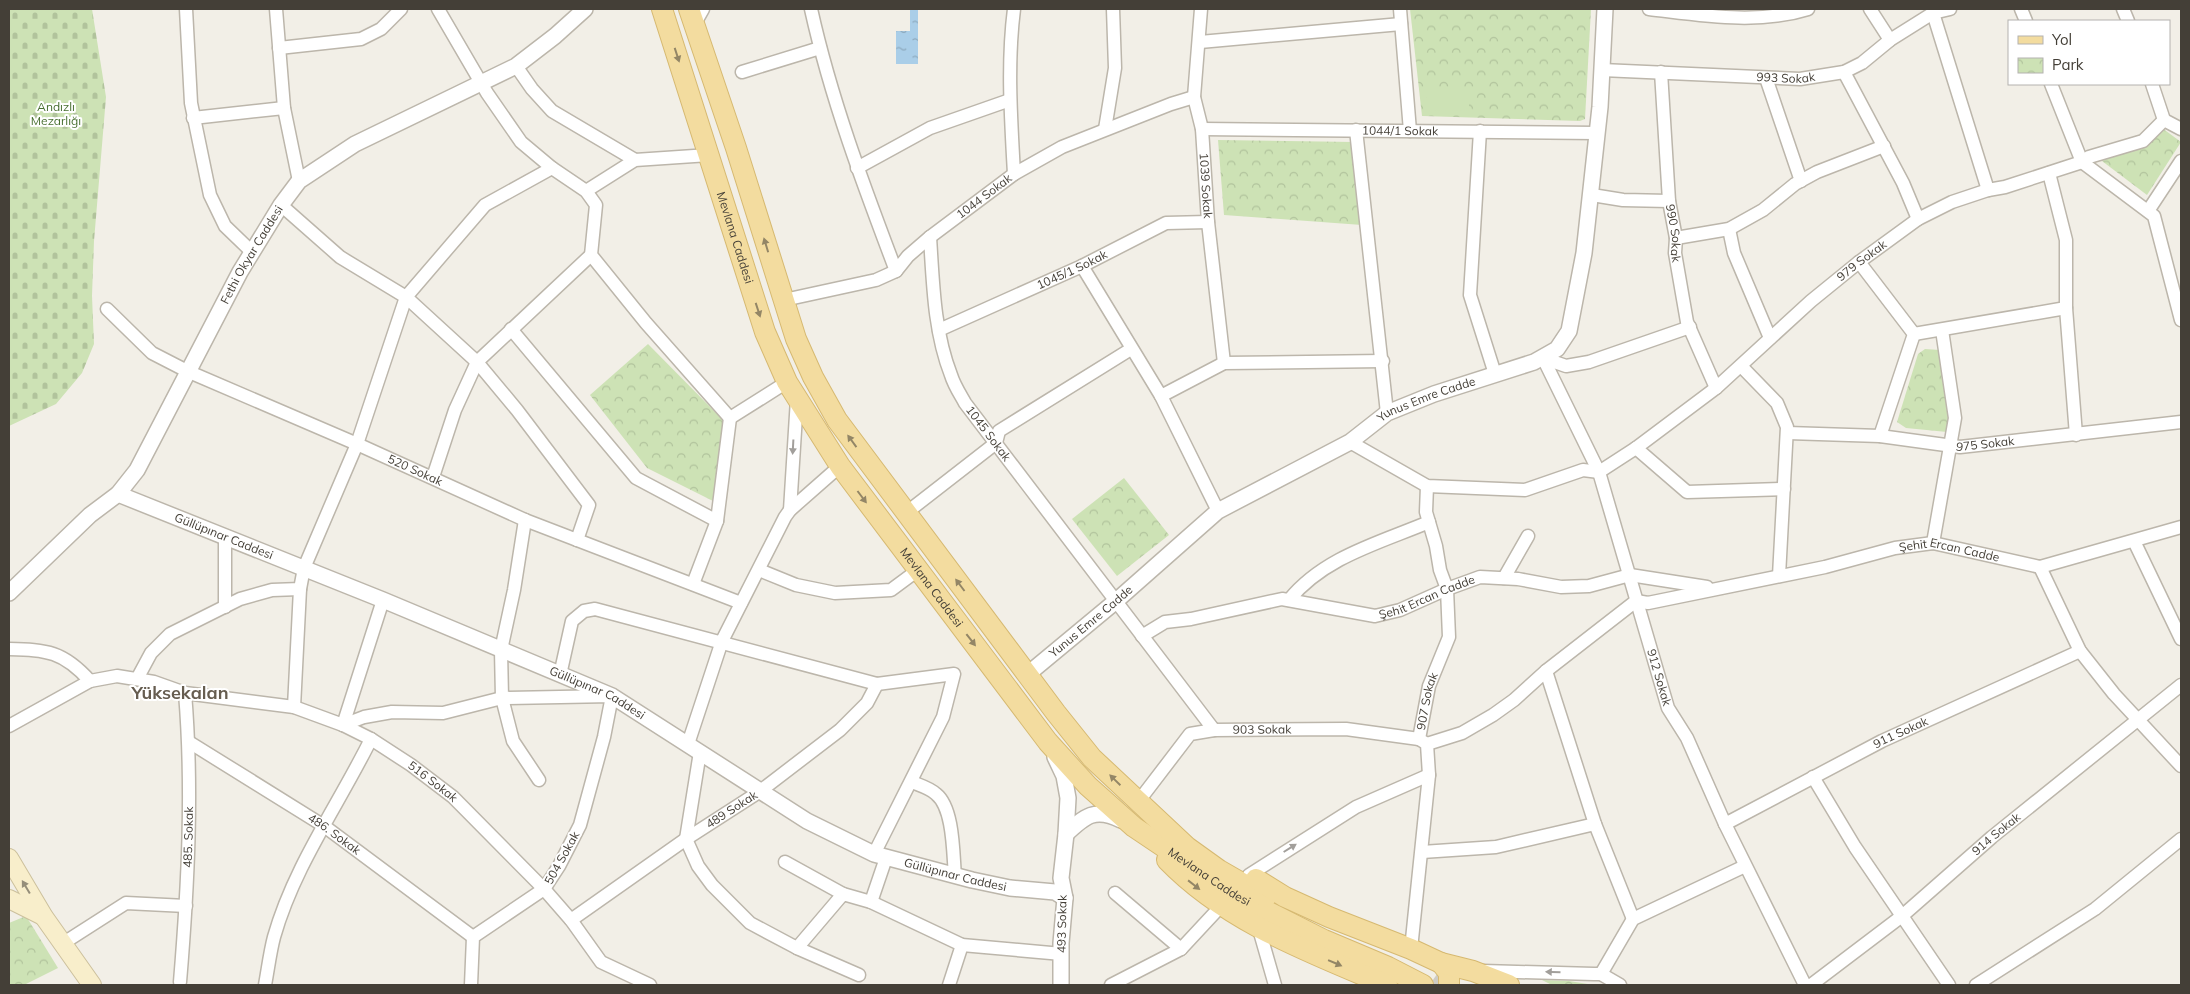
<svg xmlns="http://www.w3.org/2000/svg" width="2190" height="994" font-family="Mulish,sans-serif">
  <style>
    .cemetery { fill: url(#cemetery-stones) }
    .park { fill: url(#park-crowns) }
    .pitch { fill: #cde2b5 }
    .water { fill: url(#water-ripples) }
    .lines { fill: none; stroke-linecap: round; stroke-linejoin: round }
    .primary-tunnel { stroke: #cfccc4; stroke-width: 20; stroke-dasharray: 20 10; stroke-linecap: butt }
    .minor-casing { stroke: #bcb6ab; stroke-width: 15 }
    .tertiary-casing { stroke: #bcb6ab; stroke-width: 18 }
    .secondary-casing { stroke: #ccc09c; stroke-width: 20 }
    .primary-casing { stroke: #d6b971; stroke-width: 22 }
    .minor { stroke: #fff; stroke-width: 12 }
    .tertiary { stroke: #fff; stroke-width: 15 }
    .secondary { stroke: #f8eecb; stroke-width: 18 }
    .primary { stroke: #f3dc9f; stroke-width: 20 }
    .oneway { fill: #938666 }
    .oneway2 { fill: #a29f9b }
    .oneway3 { fill: #958e7a }
    .labels { text-anchor: middle; stroke-width: 4; stroke-linejoin: round; paint-order: stroke }
    .street-label { font-size: 12px; fill: #443f37; stroke: #fff }
    .park-label { font-size: 12px; fill: #486f31; stroke: #fff }
    .district-label { font-size: 18px; font-weight: bold; fill: #665d50; stroke: #fff }
  </style>
  <defs>
    <pattern id="cemetery-stones" width="16" height="16" patternUnits="userSpaceOnUse" patternTransform="scale(1.25)"><rect width="16" height="16" fill="#cde2b5"/><path d="M2 7V4a2 2 0 0 1 4 0v3zM10 15v-3a2 2 0 0 1 4 0v3z" fill="#b1c39c"/></pattern>
    <pattern id="park-crowns" width="20" height="18" patternUnits="userSpaceOnUse" patternTransform="scale(1.25)"><rect width="20" height="18" fill="#cde2b5"/><path d="M2 6a3 3 0 1 1 6 0M12 15a3 3 0 1 1 6 0" fill="none" stroke="#b1c39c"/></pattern>
    <pattern id="water-ripples" width="26" height="14" patternUnits="userSpaceOnUse" patternTransform="scale(1.25)"><rect width="26" height="14" fill="#aacee8"/><path d="M2 4q2-2 4 0t4 0M15 11q2-2 4 0t4 0" fill="none" stroke="#8ca9bd"/></pattern>
  </defs>
  <rect width="100%" height="100%" fill="#f2efe7"/>
  <!-- cemetery -->
  <path class="cemetery" d="M9,9H92L106,97L94,241L92,296L94,344L82,373L56,404L9,426Z"/>
  <!-- park -->
  <g class="park">
    <path d="M1410,9H1591L1585,119L1580,121L1422,116Z"/>
    <path d="M2162,128L2181,142L2147,195L2098,158Z"/>
    <path d="M1218,140L1354,142L1362,225L1224,215Z"/>
    <path d="M648,344L726,423L715,502L647,468L590,395Z"/>
    <path d="M1925,349L1940,350L1948,417L1947,432L1906,428L1897,422L1918,354Z"/>
    <path d="M1124,478L1169,535L1117,576L1072,519Z"/>
    <path d="M26,916L58,968L24,985H9V923Z"/>
    <path d="M1542,980L1569,981L1594,985H1552Z"/>
  </g>
  <!-- pitch -->
  <path class="pitch" d="M1427,88H1469V111L1427,110Z"/>
  <!-- water -->
  <path class="water" d="M910,9H918V64H896V31H910Z"/>
  <g class="lines">
    <!-- primary-tunnel -->
    <path class="primary-tunnel" d="M1435,977L1447,985"/>
    <!-- minor casing -->
    <g class="minor-casing">
      <g id="minor">
        <path d="M186,9L191,103L210,195L225,226L252,252"/>
        <path d="M276,9L284,108L299,181"/>
        <path d="M438,9L487,93L521,142L552,168L586,191L596,205L591,255L646,323L730,418L787,382"/>
        <path d="M811,9C831,99 863,184 896,271"/>
        <path id="s1" d="M1201,9L1194,97L1202,129L1208,222L1224,363"/>
        <path d="M1400,9L1410,131"/>
        <path d="M1649,9C1701,15 1757,25 1808,9"/>
        <path d="M1870,9L1890,40"/>
        <path d="M2021,9L2026,21"/>
        <path d="M2123,9L2128,21"/>
        <path d="M1933,13L1988,190"/>
        <path d="M694,25L703,9"/>
        <path d="M1200,42L1401,24"/>
        <path d="M279,48L361,39L381,29L401,9"/>
        <path d="M516,66L532,89L552,111L635,160"/>
        <path id="s2" d="M1602,70L1800,79L1844,72L1862,63L1890,40L1933,13L1950,9"/>
        <path d="M742,72L820,48"/>
        <path id="s3" d="M1661,72L1669,201L1676,238L1675,253L1687,322L1716,388"/>
        <path d="M1844,72L1903,183L1918,219"/>
        <path d="M1766,78L1801,181"/>
        <path d="M2051,84L2082,162L2154,216L2181,320"/>
        <path d="M2152,84L2164,120L2181,129"/>
        <path d="M193,118L284,108"/>
        <path d="M1105,129L1115,68L1113,9"/>
        <path id="s4" d="M1202,129L1596,133"/>
        <path d="M1356,130L1387,413"/>
        <path d="M1480,131L1470,295L1495,374"/>
        <path d="M857,168L930,128L1010,100"/>
        <path d="M2049,173L2066,240V308L2076,435"/>
        <path d="M1014,174C1011,119 1007,64 1014,9"/>
        <path d="M586,191L635,160L709,155"/>
        <path d="M1592,195L1623,200L1669,201"/>
        <path d="M281,205L340,257L406,297L477,362L517,410L589,505L577,540"/>
        <path d="M2148,211L2181,161"/>
        <path d="M1729,229L1734,253L1770,338"/>
        <path id="s5" d="M930,237C933,283 934,332 951,375C954,385 960,394 965,403L1214,730"/>
        <path d="M1676,238L1729,229L1763,210L1795,184L1817,172L1884,146"/>
        <path d="M1859,262L1914,334L1880,436"/>
        <path d="M1082,266L1161,396L1218,511"/>
        <path id="s6" d="M784,300L876,280L896,271L908,256L930,237L1014,174L1062,147L1171,104L1194,97"/>
        <path id="s7" d="M107,309L152,353L187,371L357,444L525,520L741,603"/>
        <path d="M511,329L636,478L717,521"/>
        <path id="s8" d="M939,330L1082,266L1166,223L1208,222"/>
        <path d="M1914,334L2066,308"/>
        <path id="s9" d="M1543,358L1599,472L1668,708L1687,738L1725,824L1805,985"/>
        <path d="M1543,358L1566,366L1589,362L1690,327"/>
        <path d="M1741,366L1777,403L1787,427L1779,576"/>
        <path d="M1161,396L1224,363L1383,361"/>
        <path id="s10" d="M1788,433L1880,436L1960,447L2181,422"/>
        <path id="s11" d="M1350,442L1427,486L1525,490L1583,470L1599,472L1636,448L1716,388L1811,301L1859,262L1918,219L1952,202L1988,190L2005,187L2082,162L2089,157L2143,141L2164,120"/>
        <path d="M1636,448L1687,492L1784,489"/>
        <path d="M433,477L455,410L477,362L591,255"/>
        <path d="M790,510L797,399"/>
        <path d="M906,513L996,443L999,431L1131,349"/>
        <path d="M525,520L514,590L501,650L502,698L513,741L539,780"/>
        <path d="M225,537V607"/>
        <path d="M2134,541L2181,639"/>
        <path d="M1933,543L1955,418L1942,330"/>
        <path d="M2040,567L2080,651L2114,694L2181,766"/>
        <path d="M759,570L796,585L835,593L891,590L918,570"/>
        <path d="M1504,578L1528,536"/>
        <path d="M693,584L717,521L730,418"/>
        <path d="M1289,600C1324,557 1379,543 1429,522"/>
        <path id="s12" d="M1142,636L1165,622L1191,619L1282,599L1375,616L1400,610L1447,589L1480,577L1518,579L1561,587L1589,586L1630,575L1707,587"/>
        <path d="M9,649C47,650 63,651 90,681"/>
        <path d="M1546,671L1595,824L1633,919"/>
        <path d="M560,675L572,621L584,611L595,609L877,684L954,674L943,717L874,854"/>
        <path d="M137,679L151,653L170,634L240,599L272,590L300,589L304,568L357,444L406,297L485,205L552,168"/>
        <path d="M294,707L300,589"/>
        <path d="M343,725L364,717L392,712L443,713L502,698L612,696L604,737L580,825L559,866L544,889L473,937L471,985"/>
        <path d="M343,725L383,600"/>
        <path id="s13" d="M9,726L90,681L117,676L154,682L185,693L294,707L343,725L371,739L411,765L453,797L544,889L571,920L601,962L650,985"/>
        <path id="s14" d="M189,742L324,826L473,937"/>
        <path d="M688,744L722,641L785,517L790,510L840,466"/>
        <path id="s15" d="M1427,744L1462,733L1493,715L1514,700L1546,671L1636,601L1648,603L1825,567L1895,548L1933,543L2040,567L2181,527"/>
        <path d="M700,752L686,839L698,866L712,885L750,923L797,948L843,894L871,902L962,945L1062,954"/>
        <path d="M1813,777L1855,847L1949,985"/>
        <path d="M912,782C919,785 930,788 936,794C954,808 953,855 955,876"/>
        <path id="s16" d="M1138,802L1190,734L1214,730L1346,729L1419,739"/>
        <path id="s17" d="M1725,824L1882,741L2080,651"/>
        <path d="M1422,852L1496,847L1595,824"/>
        <path d="M785,862L843,894"/>
        <path d="M1249,875L1356,807L1429,775"/>
        <path d="M1115,893L1181,949"/>
        <path d="M871,902L886,858"/>
        <path id="s18" d="M571,920L686,839L759,792L840,730L867,703L877,684"/>
        <path d="M1259,929L1275,985"/>
        <path d="M62,944L126,903L186,906"/>
        <path d="M797,948L859,975"/>
        <path id="s19" d="M1411,949L1429,775L1427,744L1419,739L1429,686L1449,637L1447,589L1440,570L1436,546L1426,512L1427,486"/>
        <path d="M1483,971L1594,974H1601L1620,985"/>
        <path d="M1601,974L1633,919L1745,866"/>
        <path id="s20" d="M180,982C188,886 193,789 185,693"/>
        <path d="M265,985C268,969 270,952 274,937C294,866 339,804 371,739"/>
        <path d="M949,985L962,945"/>
        <path d="M1111,985L1181,949L1221,906"/>
        <path id="s21" d="M1811,985L1902,916L1992,837L2181,685"/>
        <path d="M1976,985L2095,909L2181,839"/>
      </g>
    </g>
    <!-- tertiary casing -->
    <g class="tertiary-casing">
      <g id="tertiary">
        <path id="s22" d="M118,494L383,600L612,696L807,821L874,854L972,880L1010,888L1055,892L1065,898"/>
        <path id="s23" d="M9,593L90,515L118,494L137,470L240,272L281,205L299,181L355,144L516,66L555,36L585,9"/>
        <path id="s24" d="M1028,674L1116,601L1218,511L1350,442L1387,413L1434,394L1534,362L1557,349L1569,331L1584,253L1600,107L1605,9"/>
        <path d="M1055,757L1064,776L1068,798L1066,834L1061,878L1065,898L1061,943V985"/>
        <path d="M1066,834C1085,816 1095,807 1121,820"/>
      </g>
    </g>
    <!-- secondary casing -->
    <g class="secondary-casing">
      <g id="secondary">
        <path d="M9,858L44,917L92,985"/>
        <path d="M9,899L43,916"/>
      </g>
    </g>
    <!-- primary casing -->
    <g class="primary-casing">
      <g id="primary">
        <path id="s25" d="M662,9L765,332L787,382L840,466L1048,742L1088,786L1134,827L1235,895L1324,940L1388,967L1423,985"/>
        <path d="M689,9L736,148L796,339L813,377L837,420L1056,713L1092,758L1187,847L1219,870L1266,897"/>
        <path d="M1167,860C1227,922 1309,952 1387,985"/>
        <path d="M1256,879L1285,897L1329,917L1411,949L1441,963L1449,973V985"/>
        <path d="M1441,963L1473,971L1509,985"/>
      </g>
    </g>
    <!-- minor -->
    <use href="#minor" class="minor"/>
    <!-- tertiary -->
    <use href="#tertiary" class="tertiary"/>
    <!-- secondary -->
    <use href="#secondary" class="secondary"/>
    <!-- primary -->
    <use href="#primary" class="primary"/>
  </g>
  <!-- one-way arrows -->
  <defs><path id="oneway-solid" d="M-6-.8H1V-3.2L6.5 0L1 3.2V.8H-6Z" transform="scale(1.25)"/></defs>
  <g class="oneway">
    <use href="#oneway-solid" transform="translate(677 55) rotate(72)"/>
    <use href="#oneway-solid" transform="translate(766 245) rotate(-107)"/>
    <use href="#oneway-solid" transform="translate(758 310) rotate(72)"/>
    <use href="#oneway-solid" transform="translate(852 441) rotate(-126)"/>
    <use href="#oneway-solid" transform="translate(862 497) rotate(53)"/>
    <use href="#oneway-solid" transform="translate(960 585) rotate(-127)"/>
    <use href="#oneway-solid" transform="translate(971 640) rotate(52)"/>
    <use href="#oneway-solid" transform="translate(1115 780) rotate(-136)"/>
    <use href="#oneway-solid" transform="translate(1194 885) rotate(38)"/>
    <use href="#oneway-solid" transform="translate(1335 963) rotate(23)"/>
  </g>
  <g class="oneway2">
    <use href="#oneway-solid" transform="translate(793 447) rotate(93)"/>
    <use href="#oneway-solid" transform="translate(1290 848) rotate(-32)"/>
    <use href="#oneway-solid" transform="translate(1553 972) rotate(-178)"/>
  </g>
  <use class="oneway3" href="#oneway-solid" transform="translate(26 887) rotate(-121)"/>
  <g class="labels">
    <!-- street labels -->
    <g class="street-label">
      <text dy="4" stroke="none"><textPath href="#s2" startOffset="184">993 Sokak</textPath></text>
      <text dy="4" stroke="none"><textPath href="#s4" startOffset="198">1044/1 Sokak</textPath></text>
      <text dy="4" stroke="none"><textPath href="#s1" startOffset="178">1039 Sokak</textPath></text>
      <text dy="4" stroke="none"><textPath href="#s6" startOffset="232">1044 Sokak</textPath></text>
      <text dy="4" stroke="none"><textPath href="#s3" startOffset="162">990 Sokak</textPath></text>
      <text dy="4" stroke="none"><textPath href="#s25" startOffset="240">Mevlana Caddesi</textPath></text>
      <text dy="4" stroke="none"><textPath href="#s23" startOffset="422">Fethi Okyar Caddesi</textPath></text>
      <text dy="4" stroke="none"><textPath href="#s11" startOffset="602">979 Sokak</textPath></text>
      <text dy="4" stroke="none"><textPath href="#s8" startOffset="146">1045/1 Sokak</textPath></text>
      <text dy="4" stroke="none"><textPath href="#s24" startOffset="488">Yunus Emre Cadde</textPath></text>
      <text dy="4" stroke="none"><textPath href="#s5" startOffset="210">1045 Sokak</textPath></text>
      <text dy="4" stroke="none"><textPath href="#s10" startOffset="198">975 Sokak</textPath></text>
      <text dy="4" stroke="none"><textPath href="#s7" startOffset="351">520 Sokak</textPath></text>
      <text dy="4" stroke="none"><textPath href="#s22" startOffset="114">Güllüpınar Caddesi</textPath></text>
      <text dy="4" stroke="none"><textPath href="#s15" startOffset="576">Şehit Ercan Cadde</textPath></text>
      <text dy="4" stroke="none"><textPath href="#s25" startOffset="645">Mevlana Caddesi</textPath></text>
      <text dy="4" stroke="none"><textPath href="#s12" startOffset="296">Şehit Ercan Cadde</textPath></text>
      <text dy="4" stroke="none"><textPath href="#s24" startOffset="82">Yunus Emre Cadde</textPath></text>
      <text dy="4" stroke="none"><textPath href="#s9" startOffset="341">912 Sokak</textPath></text>
      <text dy="4" stroke="none"><textPath href="#s22" startOffset="519">Güllüpınar Caddesi</textPath></text>
      <text dy="4" stroke="none"><textPath href="#s19" startOffset="254">907 Sokak</textPath></text>
      <text dy="4" stroke="none"><textPath href="#s16" startOffset="158">903 Sokak</textPath></text>
      <text dy="4" stroke="none"><textPath href="#s17" startOffset="198">911 Sokak</textPath></text>
      <text dy="4" stroke="none"><textPath href="#s13" startOffset="459">516 Sokak</textPath></text>
      <text dy="4" stroke="none"><textPath href="#s18" startOffset="195">489 Sokak</textPath></text>
      <text dy="4" stroke="none"><textPath href="#s14" startOffset="172">486. Sokak</textPath></text>
      <text dy="4" stroke="none"><textPath href="#s21" startOffset="239">914 Sokak</textPath></text>
      <text dy="4" stroke="none"><textPath href="#s20" startOffset="145">485. Sokak</textPath></text>
      <text transform="translate(562 858) rotate(-61)" y="4">504 Sokak</text>
      <text dy="4" stroke="none"><textPath href="#s22" startOffset="924">Güllüpınar Caddesi</textPath></text>
      <text dy="4" stroke="none"><textPath href="#s25" startOffset="1050">Mevlana Caddesi</textPath></text>
      <text transform="translate(1062 924) rotate(-89)" y="4">493 Sokak</text>
    </g>
    <!-- park labels -->
    <g class="park-label">
      <text x="56" y="111">Andızlı<tspan x="56" dy="14">Mezarlığı</tspan></text>
    </g>
    <!-- district labels -->
    <g class="district-label">
      <text x="180" y="699">Yüksekalan</text>
    </g>
  </g>
  <!-- border -->
  <rect width="2190" height="994" fill="none" stroke="#443f37" stroke-width="20"/>
  <!-- legend -->
  <rect x="2008" y="20" width="162" height="65" fill="#ffffff" stroke="#b4b2af"/>
  <rect x="2018" y="36" width="25" height="8" fill="#f3dc9f" stroke="#b4b2af"/>
  <text x="2052" y="45" font-size="15" fill="#443f37">Yol</text>
  <rect x="2018" y="58" width="25" height="15" fill="url(#park-crowns)" stroke="#b4b2af"/>
  <text x="2052" y="70" font-size="15" fill="#443f37">Park</text>
</svg>
